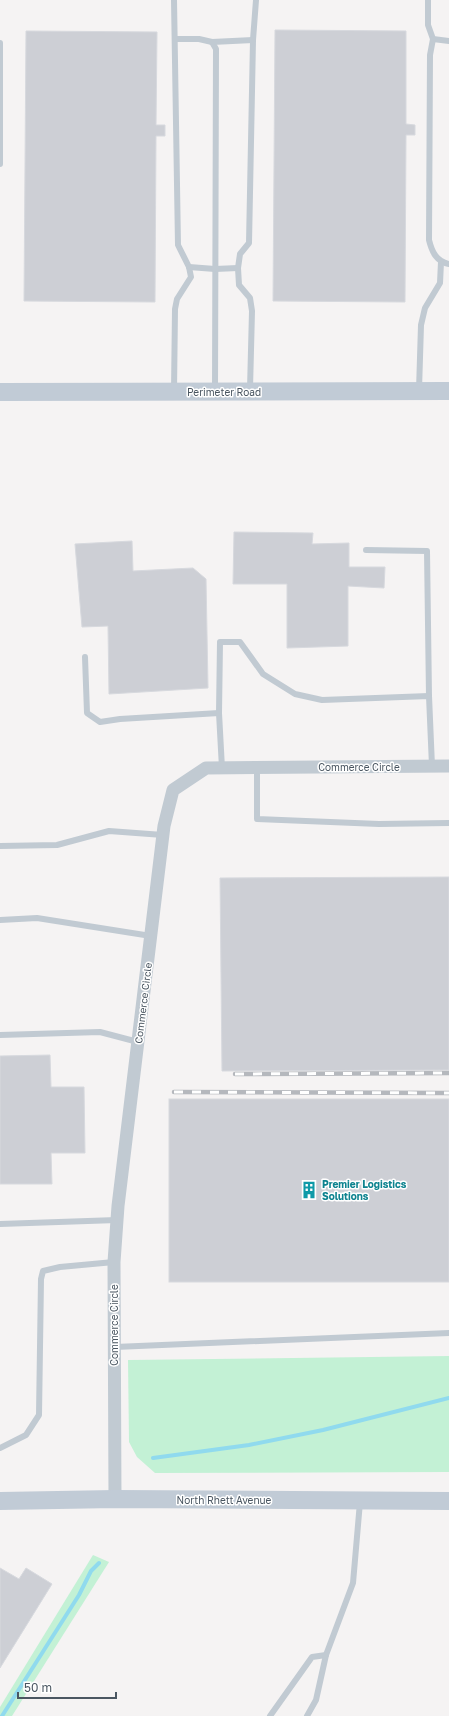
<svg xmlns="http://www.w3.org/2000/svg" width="449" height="1716" font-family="'Golos Text',sans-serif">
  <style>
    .green { fill: #c3f1d5 }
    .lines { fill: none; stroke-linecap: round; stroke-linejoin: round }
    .stream { stroke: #90daee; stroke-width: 4 }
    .building { fill: #cdcfd5; stroke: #d7d9de }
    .lane { stroke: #c1cad2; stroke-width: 6 }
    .street { stroke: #c1cad2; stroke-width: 13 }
    .secondary { stroke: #c1cbd6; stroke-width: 18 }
    .rail-casing { stroke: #b5b8bd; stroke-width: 4.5 }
    .rail { stroke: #fff; stroke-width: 3; stroke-dasharray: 9; stroke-linecap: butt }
    .labels { text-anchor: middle; stroke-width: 3; stroke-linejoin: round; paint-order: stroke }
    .street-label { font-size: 10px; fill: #4a5661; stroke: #fff }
    .culture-label { font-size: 10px; font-weight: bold; fill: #0d838f; stroke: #fff; text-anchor: start }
  </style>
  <rect width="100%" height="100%" fill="#f5f3f3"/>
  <!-- green -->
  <g class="green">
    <path d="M449,1356V1472L155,1473L137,1457L129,1442L128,1360Z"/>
    <path d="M93,1555L109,1562L12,1716H0V1707Z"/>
  </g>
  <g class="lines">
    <!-- stream -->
    <g class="stream">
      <path d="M153,1458L249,1445L323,1430L449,1398"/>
      <path d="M2,1716L79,1595L91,1571L99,1563"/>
    </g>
  </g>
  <!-- building -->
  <g class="building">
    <path d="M275,30L406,31V124L415,125V135H406L405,302L273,301Z"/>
    <path d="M26,31L157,32L156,125H165V136H156L155,302L24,301Z"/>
    <path d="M234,532L313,533L312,544L349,543V567H385L384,588L348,586V646L287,648V584H233Z"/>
    <path d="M132,541L133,571L193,568L206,579L208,688L109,694L108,626L82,627L75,544Z"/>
    <path d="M449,877V1070L222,1071L220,878Z"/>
    <path d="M50,1055L51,1087H84L85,1153H51L52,1184H0V1056Z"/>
    <rect x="169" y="1099" width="280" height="183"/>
    <path d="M0,1568L19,1579L26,1568L52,1584L0,1668Z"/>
  </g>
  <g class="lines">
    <!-- lane -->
    <g class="lane">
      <path d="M428,0V25L433,39L449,41"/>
      <path d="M176,39H199L212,42L216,49L215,390"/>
      <path d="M433,39L430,55L429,240C432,252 436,261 449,264"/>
      <path d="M212,42L253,40"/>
      <path d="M0,43V164"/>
      <path d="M189,267L215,269L238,268"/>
      <path d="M250,389L252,311L250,298L239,285L238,268L240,254L249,243L253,40L256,0"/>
      <path d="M419,390L421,325L425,308L440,283L441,262"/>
      <path d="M174,391L175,309L177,299L191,277L189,267L178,245L174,0"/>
      <path d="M366,550L427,551L429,696"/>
      <path d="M85,657L87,713L100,722L120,719L219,713L222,768"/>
      <path d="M219,713L220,642H240L263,674L295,694L322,700L429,696L432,766"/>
      <path d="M257,767V819L379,824L449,823"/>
      <path d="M0,846L57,845L109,831L163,835"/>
      <path d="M0,920L37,918L151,936"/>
      <path d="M0,1035L100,1032L138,1042"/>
      <path d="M0,1224L117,1220"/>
      <path d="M115,1347L449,1333"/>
      <path d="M0,1448L26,1435L39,1415L41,1279L43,1271L60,1267L114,1262"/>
      <path d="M270,1716L312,1657L326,1655"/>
      <path d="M307,1716L316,1700L326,1655L353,1583L360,1502"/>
    </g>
    <!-- street -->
    <path class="street" d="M115,1499L114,1262L118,1206L164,826L173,790L206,768L449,766"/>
    <!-- secondary -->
    <g class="secondary">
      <path d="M0,392L449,391"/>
      <path d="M0,1501L115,1499L449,1501"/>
    </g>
    <!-- rail casing -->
    <g class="rail-casing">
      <g id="rail">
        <path d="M235,1074L449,1073"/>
        <path d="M174,1092L449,1093"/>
      </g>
    </g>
    <!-- rail -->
    <use href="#rail" class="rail"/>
  </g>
  <!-- icons -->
  <defs>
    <g id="building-bare" transform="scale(1.38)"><path d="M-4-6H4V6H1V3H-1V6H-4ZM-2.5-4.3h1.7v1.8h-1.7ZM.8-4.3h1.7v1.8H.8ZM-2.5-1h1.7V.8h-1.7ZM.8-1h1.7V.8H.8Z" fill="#0f9aa8" stroke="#fff" stroke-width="2.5" paint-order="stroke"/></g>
  </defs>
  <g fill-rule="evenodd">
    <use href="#building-bare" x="309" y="1190"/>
  </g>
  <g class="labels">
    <!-- street labels -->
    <g class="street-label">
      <text x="224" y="396">Perimeter Road</text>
      <text x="359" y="771">Commerce Circle</text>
      <text transform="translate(143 1003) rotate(-83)" y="4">Commerce Circle</text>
      <text transform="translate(114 1325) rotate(-90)" y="4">Commerce Circle</text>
      <text x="224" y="1504">North Rhett Avenue</text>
    </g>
    <!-- culture labels -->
    <g class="culture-label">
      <text x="322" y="1188">Premier Logistics<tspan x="322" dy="12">Solutions</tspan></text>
    </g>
  </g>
  <!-- scale -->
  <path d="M18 1692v6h98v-6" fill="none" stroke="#4a5661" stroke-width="2"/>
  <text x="24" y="1692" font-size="12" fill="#4a5661" stroke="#ffffff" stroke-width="3" paint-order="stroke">50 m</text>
</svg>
